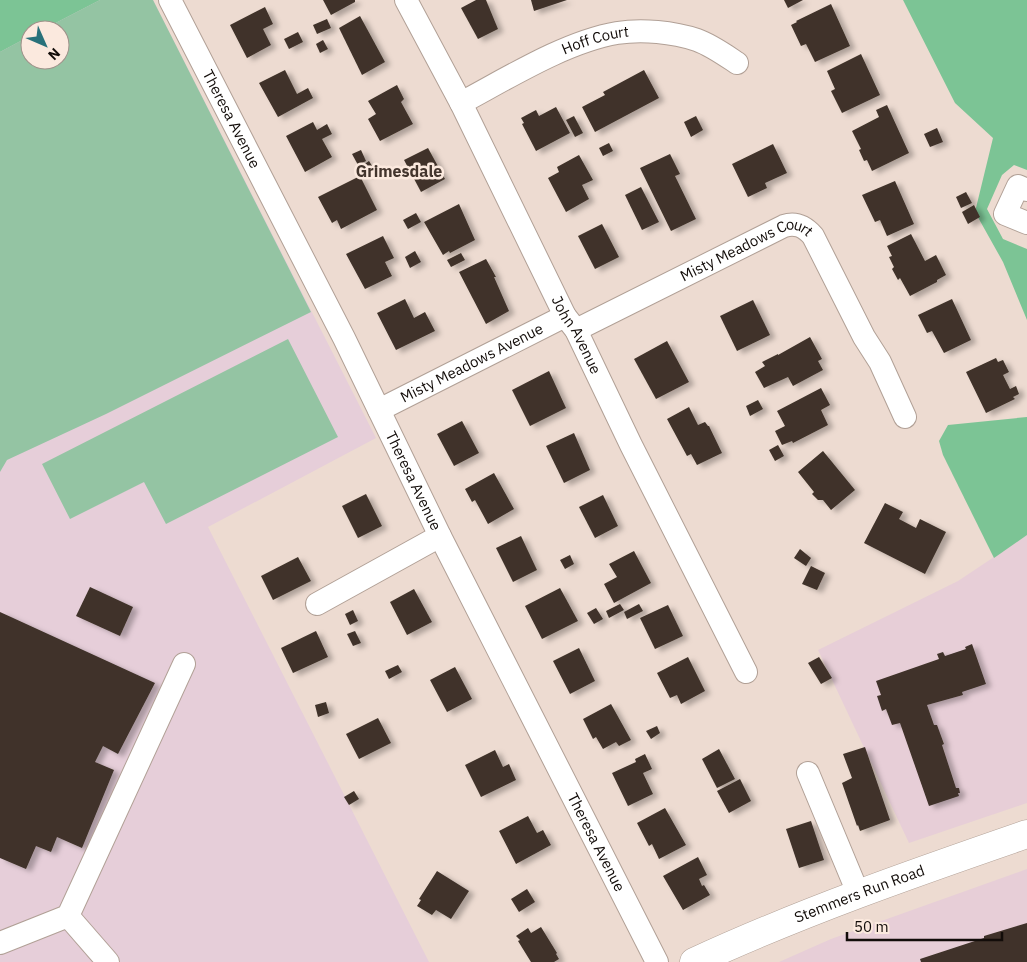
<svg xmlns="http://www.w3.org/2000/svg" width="1027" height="962" font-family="'IBM Plex Sans',sans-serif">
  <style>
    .commercial { fill: #e7ced7 }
    .education { fill: #e6ced9; fill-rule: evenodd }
    .green { fill: #94c4a3 }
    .forest { fill: #7cc495 }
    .building { fill: #3f3229; filter: url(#shadow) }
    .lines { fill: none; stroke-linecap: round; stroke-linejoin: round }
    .minor-casing { stroke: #b1a096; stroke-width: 24 }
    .major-casing { stroke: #b1a096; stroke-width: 29 }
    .minor { stroke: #fff; stroke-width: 22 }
    .major { stroke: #fff; stroke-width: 28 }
    .labels { text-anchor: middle; stroke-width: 5; stroke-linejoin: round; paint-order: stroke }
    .street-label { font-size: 15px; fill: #120c09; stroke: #fbe9de }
    .neighbourhood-label { font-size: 16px; font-weight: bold; fill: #43352d; stroke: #fbe9de }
  </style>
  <defs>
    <filter id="shadow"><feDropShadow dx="5.5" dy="3" stdDeviation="2.5" flood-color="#0004"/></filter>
  </defs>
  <rect width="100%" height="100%" fill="#eddbd1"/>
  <!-- commercial -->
  <g class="commercial">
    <path d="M1027,535V803L909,843L818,650L958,581Z"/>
    <path d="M1027,869V962H779L831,939Z"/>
  </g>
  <!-- education -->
  <path class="education" d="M0,0H153L376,438L208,527L429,962H0ZM30,30H60V60H30Z"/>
  <!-- green -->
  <g class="green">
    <path d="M100,0H153L311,312L106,414L7,460L0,472V52L30,36V60H60V30H42Z"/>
    <path d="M288,339L338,437L166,524L144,482L70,519L42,464Z"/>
  </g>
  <!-- forest -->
  <g class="forest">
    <path d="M0,0H100L42,30H30V36L0,52Z"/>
    <path d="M903,0H1027V170L1014,165L1002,175L987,209L1003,239L1027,249V320L1003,262L975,212L993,138L955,103Z"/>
    <path d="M1027,417V535L994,558L943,455L939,441L948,425Z"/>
  </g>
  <!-- building -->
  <g class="building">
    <path d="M323,0H355V2L331,15Z"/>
    <path d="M476,0H486L498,29L478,39L461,8Z"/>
    <path d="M531,0H567L534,11Z"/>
    <path d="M784,0H803L788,8Z"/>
    <path d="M831,4L850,46L815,62L806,44L801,46L791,25L797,22L796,21Z"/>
    <path d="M265,7L273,24L263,29L271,45L247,58L230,25Z"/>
    <path d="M360,16L385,62L362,75L339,28Z"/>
    <path d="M327,19L331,28L317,34L313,25Z"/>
    <path d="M298,32L303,42L289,49L284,39Z"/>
    <path d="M323,40L328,49L320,53L316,44Z"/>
    <path d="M861,54L880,95L842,113L831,91L835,89L827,71Z"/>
    <path d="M285,70L297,94L308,88L313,98L278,117L259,83Z"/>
    <path d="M644,70L659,98L595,132L582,107L605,95L603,92Z"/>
    <path d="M397,85L404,99L401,102L413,124L380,141L368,119L376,114L368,101Z"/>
    <path d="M887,105L909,153L872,171L867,160L864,161L859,150L861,149L852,131L879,117L876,110Z"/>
    <path d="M556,107L570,133L536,151L522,124L524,123L521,118L536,110L539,116Z"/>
    <path d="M574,116L583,133L575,137L566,120Z"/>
    <path d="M696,116L703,130L691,137L684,122Z"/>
    <path d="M313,122L317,130L327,124L332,134L322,139L332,157L305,172L286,136Z"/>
    <path d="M937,128L943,142L930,147L924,134Z"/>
    <path d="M609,143L613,151L603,156L599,148Z"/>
    <path d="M773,144L787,173L765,183L767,188L748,197L732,164Z"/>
    <path d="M428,148L445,179L421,192L404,160Z"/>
    <path d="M361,150L366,161L358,165L352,154Z"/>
    <path d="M670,154L680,174L675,176L696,219L671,231L640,168Z"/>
    <path d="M579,155L593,180L582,185L589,199L566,212L548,178L559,172L557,167Z"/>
    <path d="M369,161L374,169L364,175L360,167Z"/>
    <path d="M360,176L377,210L341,229L337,220L332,223L318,197Z"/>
    <path d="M895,181L914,224L887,236L880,220L875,222L862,195Z"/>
    <path d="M641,187L659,222L642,230L625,195Z"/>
    <path d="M966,192L972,203L961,208L956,197Z"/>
    <path d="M459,204L475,240L450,253L449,251L443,255L424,222Z"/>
    <path d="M974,205L980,217L968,224L962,212Z"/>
    <path d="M416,213L421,222L408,229L403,220Z"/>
    <path d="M602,224L619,257L595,269L578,236Z"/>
    <path d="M911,234L925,261L936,255L946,275L937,280V282L910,296L900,278L898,280L892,269L894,267L889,257L892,256L887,246Z"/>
    <path d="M383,236L394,258L385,262L392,276L365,289L346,254Z"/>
    <path d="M415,251L421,262L410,268L405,257Z"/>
    <path d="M461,253L465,260L451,267L447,260Z"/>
    <path d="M486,259L496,277H494L509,311L486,324L459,272Z"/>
    <path d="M405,299L414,318L425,312L435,331L396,350L377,313Z"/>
    <path d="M952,299L971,340L944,353L932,331L927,333L918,315Z"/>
    <path d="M753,300L770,335L737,351L720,316Z"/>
    <path d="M810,337L822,359L818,361L823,370L793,386L788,377L764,388L755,372L765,366L762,362L778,354V355Z"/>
    <path d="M667,341L689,382L656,399L634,359Z"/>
    <path d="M996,358L998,362L1003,360L1009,372L1003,375L1010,389L1016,386L1019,394L1013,397L1015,399L986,413L966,372Z"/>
    <path d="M549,371L566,408L530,426L512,390Z"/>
    <path d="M821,388L830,405L821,410L828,425L793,443L792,441L782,445L775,431L785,426L777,411Z"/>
    <path d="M758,400L763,409L750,416L746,406Z"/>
    <path d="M689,407L698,425L705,422L708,426H709L722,453L697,465L691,454L687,456L667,419Z"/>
    <path d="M462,421L479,453L454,466L437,434Z"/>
    <path d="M574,433L590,470L564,483L546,446Z"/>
    <path d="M778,445L784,456L775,461L769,450Z"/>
    <path d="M823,451L855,490L831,510L823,500H818L812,494L814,492L798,472Z"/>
    <path d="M494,473L514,509L488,524L475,500L472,502L465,489Z"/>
    <path d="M366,494L382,526L358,538L342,506Z"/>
    <path d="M603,495L618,526L595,538L579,507Z"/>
    <path d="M885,503L903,512L899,519L916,528L920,519L946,532L925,574L864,543Z"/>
    <path d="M521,536L537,570L513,582L496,548Z"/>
    <path d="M800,549L811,558L806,566L794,558Z"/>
    <path d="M634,551L651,583L614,603L604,584L617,577L609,564Z"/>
    <path d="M570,555L574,564L565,569L560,560Z"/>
    <path d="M298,557L311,581L273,600L261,576Z"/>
    <path d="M811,566L825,573L817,590L802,584Z"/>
    <path d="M90,587L133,607L120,636L76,616Z"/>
    <path d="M560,588L578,621L542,639L525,606Z"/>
    <path d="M414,589L432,622L407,635L390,602Z"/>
    <path d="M620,604L624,610L609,618L606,611Z"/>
    <path d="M639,604L643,611L627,619L624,612Z"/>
    <path d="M668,605L683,636L655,649L640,618Z"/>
    <path d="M596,608L603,619L594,624L587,613Z"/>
    <path d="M353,610L358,621L350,625L345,614Z"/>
    <path d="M0,612L155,683L118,754L103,746L95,762L114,770L82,848L57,837L51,852L36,846L26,869L0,858Z"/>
    <path d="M316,631L328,657L293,673L281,648Z"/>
    <path d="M355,631L361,643L353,646L347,634Z"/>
    <path d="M972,644L986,684L962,692L963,695L927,705L934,725H937L944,744L942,745L956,788H959L960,793H958L959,796L929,806L900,723L892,725L886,709L882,711L877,696L881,695L876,681L939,659L937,654L943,652L945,656L966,649L965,647Z"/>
    <path d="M579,648L595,681L570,694L553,661Z"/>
    <path d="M688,657L705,691L681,704L677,695L670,698L657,673Z"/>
    <path d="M819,657L832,678L821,684L808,663Z"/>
    <path d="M398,665L402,672L389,679L385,671Z"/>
    <path d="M455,667L472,699L447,712L430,680Z"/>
    <path d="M326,702L329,713L318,717L315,705Z"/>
    <path d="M611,704L631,740L619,746L616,742L603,749L596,737L593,739L583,719Z"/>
    <path d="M378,718L391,743L359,759L346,734Z"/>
    <path d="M657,726L660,733L651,739L646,731Z"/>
    <path d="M865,747L890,820L860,831L858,825L857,826L842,783L852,778L843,754Z"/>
    <path d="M719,749L735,779L717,788L702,759Z"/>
    <path d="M495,750L503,767L509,764L516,780L481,797L465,765Z"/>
    <path d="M645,754L652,769L643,773L653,794L628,806L612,773L636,762L635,759Z"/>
    <path d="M740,779L751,801L729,813L717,791Z"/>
    <path d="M354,791L359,799L349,805L344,797Z"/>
    <path d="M665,808L686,845L659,859L652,844L649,846L637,823Z"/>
    <path d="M528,816L537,833L543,830L551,845L516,864L499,831Z"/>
    <path d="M811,821L824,860L799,868L786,829Z"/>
    <path d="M698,857L707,875L699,879L702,886L704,885L710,895L683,910L663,876Z"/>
    <path d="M437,871L469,891L451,919L436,910L432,915L417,906L421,900L419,899Z"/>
    <path d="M527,889L535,902L519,912L511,899Z"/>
    <path d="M1027,923V962H921L920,959L984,938V936Z"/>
    <path d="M541,927L557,953L556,954L559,959L554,962H531L518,941L520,940L516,936L528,928L531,933Z"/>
  </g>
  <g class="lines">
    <!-- minor casing -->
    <g class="minor-casing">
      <g id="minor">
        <path id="s1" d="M170,0L344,338L440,536L657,962"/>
        <path id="s2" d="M406,0L461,103L565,316L576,330L631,445L746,672"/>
        <path id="s3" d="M461,103C508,78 565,42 617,33C642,29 673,32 697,40C711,45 725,55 737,63"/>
        <path d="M1027,190L1018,186L1005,214L1027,223"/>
        <path id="s4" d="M576,330L784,226C796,222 805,227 813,236L864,337L880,362L905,417"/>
        <path id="s5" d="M379,410L565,316"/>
        <path d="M317,604L440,536"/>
        <path d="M808,773L858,893"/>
        <path d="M68,916L108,962"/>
        <path d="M0,943L68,916L184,664"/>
      </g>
    </g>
    <!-- major casing -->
    <g class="major-casing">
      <g id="major">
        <path id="s6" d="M694,962C802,912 914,873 1027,834"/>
      </g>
    </g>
    <!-- minor -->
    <use href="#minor" class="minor"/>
    <!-- major -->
    <use href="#major" class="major"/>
  </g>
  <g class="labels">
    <!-- street labels -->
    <g class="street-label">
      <text dy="5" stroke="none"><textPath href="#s3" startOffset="149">Hoff Court</textPath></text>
      <text dy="5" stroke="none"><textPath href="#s1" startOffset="134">Theresa Avenue</textPath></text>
      <text dy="5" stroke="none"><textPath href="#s4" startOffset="190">Misty Meadows Court</textPath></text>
      <text dy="5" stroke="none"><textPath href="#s2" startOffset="376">John Avenue</textPath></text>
      <text dy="5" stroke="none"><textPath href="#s5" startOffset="104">Misty Meadows Avenue</textPath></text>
      <text dy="5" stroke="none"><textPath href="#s1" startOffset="539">Theresa Avenue</textPath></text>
      <text dy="5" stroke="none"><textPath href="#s1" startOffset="944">Theresa Avenue</textPath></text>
      <text dy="5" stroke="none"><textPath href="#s6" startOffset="179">Stemmers Run Road</textPath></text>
    </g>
    <!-- neighbourhood labels -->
    <g class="neighbourhood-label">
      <text x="399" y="177">Grimesdale</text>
    </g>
  </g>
  <!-- north arrow -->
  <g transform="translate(45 45) rotate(135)"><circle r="24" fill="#fbe9de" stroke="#9e9189"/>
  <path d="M0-4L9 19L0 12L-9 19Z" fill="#28717a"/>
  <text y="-8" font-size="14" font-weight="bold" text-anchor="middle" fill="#120c09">N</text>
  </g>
  <!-- scale -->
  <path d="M847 932v8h155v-8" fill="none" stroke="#120c09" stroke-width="2.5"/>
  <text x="854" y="932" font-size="15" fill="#120c09" stroke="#fbe9de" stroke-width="4" paint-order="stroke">50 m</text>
</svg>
